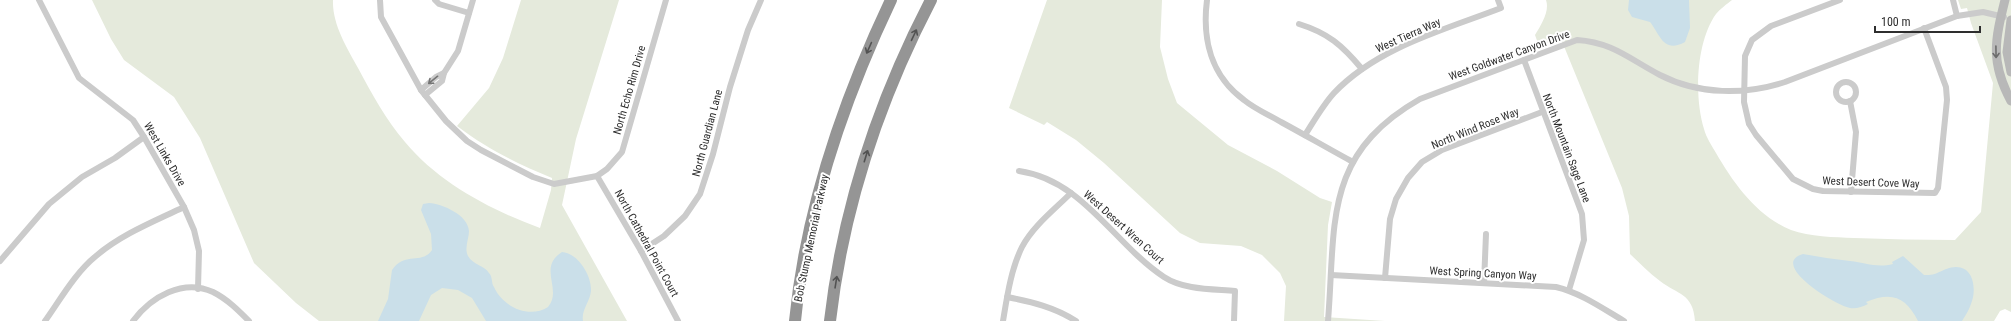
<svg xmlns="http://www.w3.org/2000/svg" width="2011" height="321" font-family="'Roboto Condensed',sans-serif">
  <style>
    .green { fill: #e5eadc }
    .water { fill: #cadfe9 }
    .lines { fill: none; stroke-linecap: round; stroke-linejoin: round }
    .street { stroke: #cbcbcb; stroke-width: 6 }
    .secondary { stroke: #b8b8b8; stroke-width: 9 }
    .highway { stroke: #959595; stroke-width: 12 }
    .oneway { stroke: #525252 }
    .oneway2 { stroke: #6c6c6c }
    .oneway3 { stroke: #757575 }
    .labels { text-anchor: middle; stroke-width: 4; stroke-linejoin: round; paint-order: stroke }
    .street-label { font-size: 11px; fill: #2e2e2e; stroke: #fff }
  </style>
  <rect width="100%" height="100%" fill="#fff"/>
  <!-- green -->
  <g class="green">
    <path d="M92,0H333C332,24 347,48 358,68C372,94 386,120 405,142C439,183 491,210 540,228L551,190L552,178C516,163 489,150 457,126L489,88L503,58L521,0H619L576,139L562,205L627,321H319L296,303L254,263L200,138L174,97L124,60L111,39Z"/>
    <path d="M1047,0H1162L1160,47L1168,79L1177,103L1228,145L1277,171L1320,198L1332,202L1328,225L1324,317L1385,321H1284L1286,286L1280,273L1262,255L1241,246L1200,243L1180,233L1104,163L1076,140L1047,122L1044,125L1009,108Z"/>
    <path d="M1546,0H1732C1727,4 1720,9 1716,14C1696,42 1694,97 1704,129C1706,137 1712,146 1716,153C1734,184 1757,216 1791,230C1810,237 1834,237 1854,238C1888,239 1921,240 1955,240L1981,212L1993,83L1971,23L1967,8L1961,9L1958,0H2011V312L2005,309L2000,311L1994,321H1695C1693,293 1678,295 1660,281C1649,273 1640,263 1630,254L1629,216L1622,188L1561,39L1539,46L1535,35C1541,25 1550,11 1546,0Z"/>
  </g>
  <!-- water -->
  <g class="water">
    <path d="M1629,0H1689L1690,28L1685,42C1663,54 1660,34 1650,22L1632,17L1628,10Z"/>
    <path d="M429,203C443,204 468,215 469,231C469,239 464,248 468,256C473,265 484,265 489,273C493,277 491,283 494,287C503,307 529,319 548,307C563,289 537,268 562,252C578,253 592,276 591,291C590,302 581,310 583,321H486L472,298L458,290L442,288L431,295L419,321H378L388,299L392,270C405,251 422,265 432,250L431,234L421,210L423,204Z"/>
    <path d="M1803,254C1819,257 1834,259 1850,261C1866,263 1877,268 1893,264L1892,262L1903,256L1924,275C1939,276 1941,268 1956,267C1974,267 1976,289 1972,301C1970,308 1966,315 1962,321H1918C1906,297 1892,291 1866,302L1868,304C1862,307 1856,309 1850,308C1836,306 1768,264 1803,254Z"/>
  </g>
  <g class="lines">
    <!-- street -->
    <g class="street">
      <path d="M39,0L79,78L133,120L144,137L184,207L194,230L199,251L198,289"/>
      <path d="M380,0L381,17L421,90L446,121L467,141L481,150L533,177L554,184L597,176L607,169L622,152L666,0"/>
      <path d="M435,0L439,4L469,13"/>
      <path d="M1207,0C1202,39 1211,76 1244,100C1255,109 1269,115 1281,122C1305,135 1329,149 1353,162"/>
      <path d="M1840,0L1771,26L1752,40L1745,56L1744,102L1749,124L1756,135L1793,179L1813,189L1823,191L1935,193L1938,188L1947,100L1946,87L1924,28"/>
      <path d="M1953,0L1957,16"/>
      <path d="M1299,24C1328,33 1342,45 1362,69"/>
      <path d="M1524,60L1582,214L1584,240L1569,290"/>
      <path d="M444,73L458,51L473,0"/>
      <circle cx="1846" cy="92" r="10"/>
      <path d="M421,90L436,77L444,73L442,81L425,95"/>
      <path d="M1850,101L1856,132L1851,192"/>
      <path d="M1305,135C1314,121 1323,105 1334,93C1378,47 1444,30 1501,8L1498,0"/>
      <path d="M1019,171C1083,180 1114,244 1164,277C1184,290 1212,289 1235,291L1234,321"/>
      <path d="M597,176L641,251L678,321"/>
      <path d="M641,251L664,236L685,216L700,194L713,154L730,87L748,30L761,0"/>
      <path d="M0,261L49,204L82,177L115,158L144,137"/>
      <path d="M1331,275L1556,287C1581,293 1602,308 1624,321"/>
      <path d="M1385,278L1390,219L1396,199L1408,178L1422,162L1442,150L1542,112"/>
      <path d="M1484,283L1486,234"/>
      <path d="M1007,297C1032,302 1054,307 1076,321"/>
      <path d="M45,321C60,300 75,273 96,256C122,234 153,222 184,207"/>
      <path d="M133,321C151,297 183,278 213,292C227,299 238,310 249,321"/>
      <path d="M1003,321C1007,297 1011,269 1022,247C1033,226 1055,209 1071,193"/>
      <path d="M1328,321C1336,224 1322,155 1420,99L1577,40C1612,42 1631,60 1660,75C1699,95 1745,95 1785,82L1957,16L1983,12L2004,17"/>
    </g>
    <!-- secondary -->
    <g class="secondary">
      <path d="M2005,0C1995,40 1990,62 2011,101"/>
      <path d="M2011,20L2007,52L2011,72"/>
    </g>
    <!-- highway -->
    <g class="highway">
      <path d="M795,321C806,208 843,101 891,0"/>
      <path d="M830,321C843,208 879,100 931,0"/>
    </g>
  </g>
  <!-- one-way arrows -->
  <defs><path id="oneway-shaft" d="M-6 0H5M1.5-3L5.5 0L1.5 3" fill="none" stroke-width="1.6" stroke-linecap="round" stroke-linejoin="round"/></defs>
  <g class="oneway">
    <use href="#oneway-shaft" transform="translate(914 35) rotate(-65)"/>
    <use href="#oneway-shaft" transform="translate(869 48) rotate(114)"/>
    <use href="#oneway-shaft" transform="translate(866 156) rotate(-73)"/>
    <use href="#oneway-shaft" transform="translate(836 282) rotate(-81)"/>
  </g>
  <use class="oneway2" href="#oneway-shaft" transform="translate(1996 52) rotate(89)"/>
  <use class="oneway3" href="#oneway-shaft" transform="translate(433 80) rotate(141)"/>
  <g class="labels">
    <!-- street labels -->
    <g class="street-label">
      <text transform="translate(1408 35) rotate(-24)" y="4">West Tierra Way</text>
      <text transform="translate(1509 55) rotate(-20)" y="4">West Goldwater Canyon Drive</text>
      <text transform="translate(629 90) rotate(-74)" y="4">North Echo Rim Drive</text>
      <text transform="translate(1475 128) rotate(-22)" y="4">North Wind Rose Way</text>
      <text transform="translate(707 133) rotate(-75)" y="4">North Guardian Lane</text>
      <text transform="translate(1567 148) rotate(69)" y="4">North Mountain Sage Lane</text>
      <text transform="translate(165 154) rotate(60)" y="4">West Links Drive</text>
      <text transform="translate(1871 182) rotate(2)" y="4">West Desert Cove Way</text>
      <text transform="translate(1124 227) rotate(42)" y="4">West Desert Wren Court</text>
      <text transform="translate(811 238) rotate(-78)" y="4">Bob Stump Memorial Parkway</text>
      <text transform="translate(647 243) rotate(61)" y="4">North Cathedral Point Court</text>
      <text transform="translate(1483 273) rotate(3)" y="4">West Spring Canyon Way</text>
    </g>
  </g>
  <!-- scale -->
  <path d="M1875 26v6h105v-6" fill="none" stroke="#2e2e2e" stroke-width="2"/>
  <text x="1881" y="26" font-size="12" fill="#2e2e2e" stroke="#ffffff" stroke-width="3" paint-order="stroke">100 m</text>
</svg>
